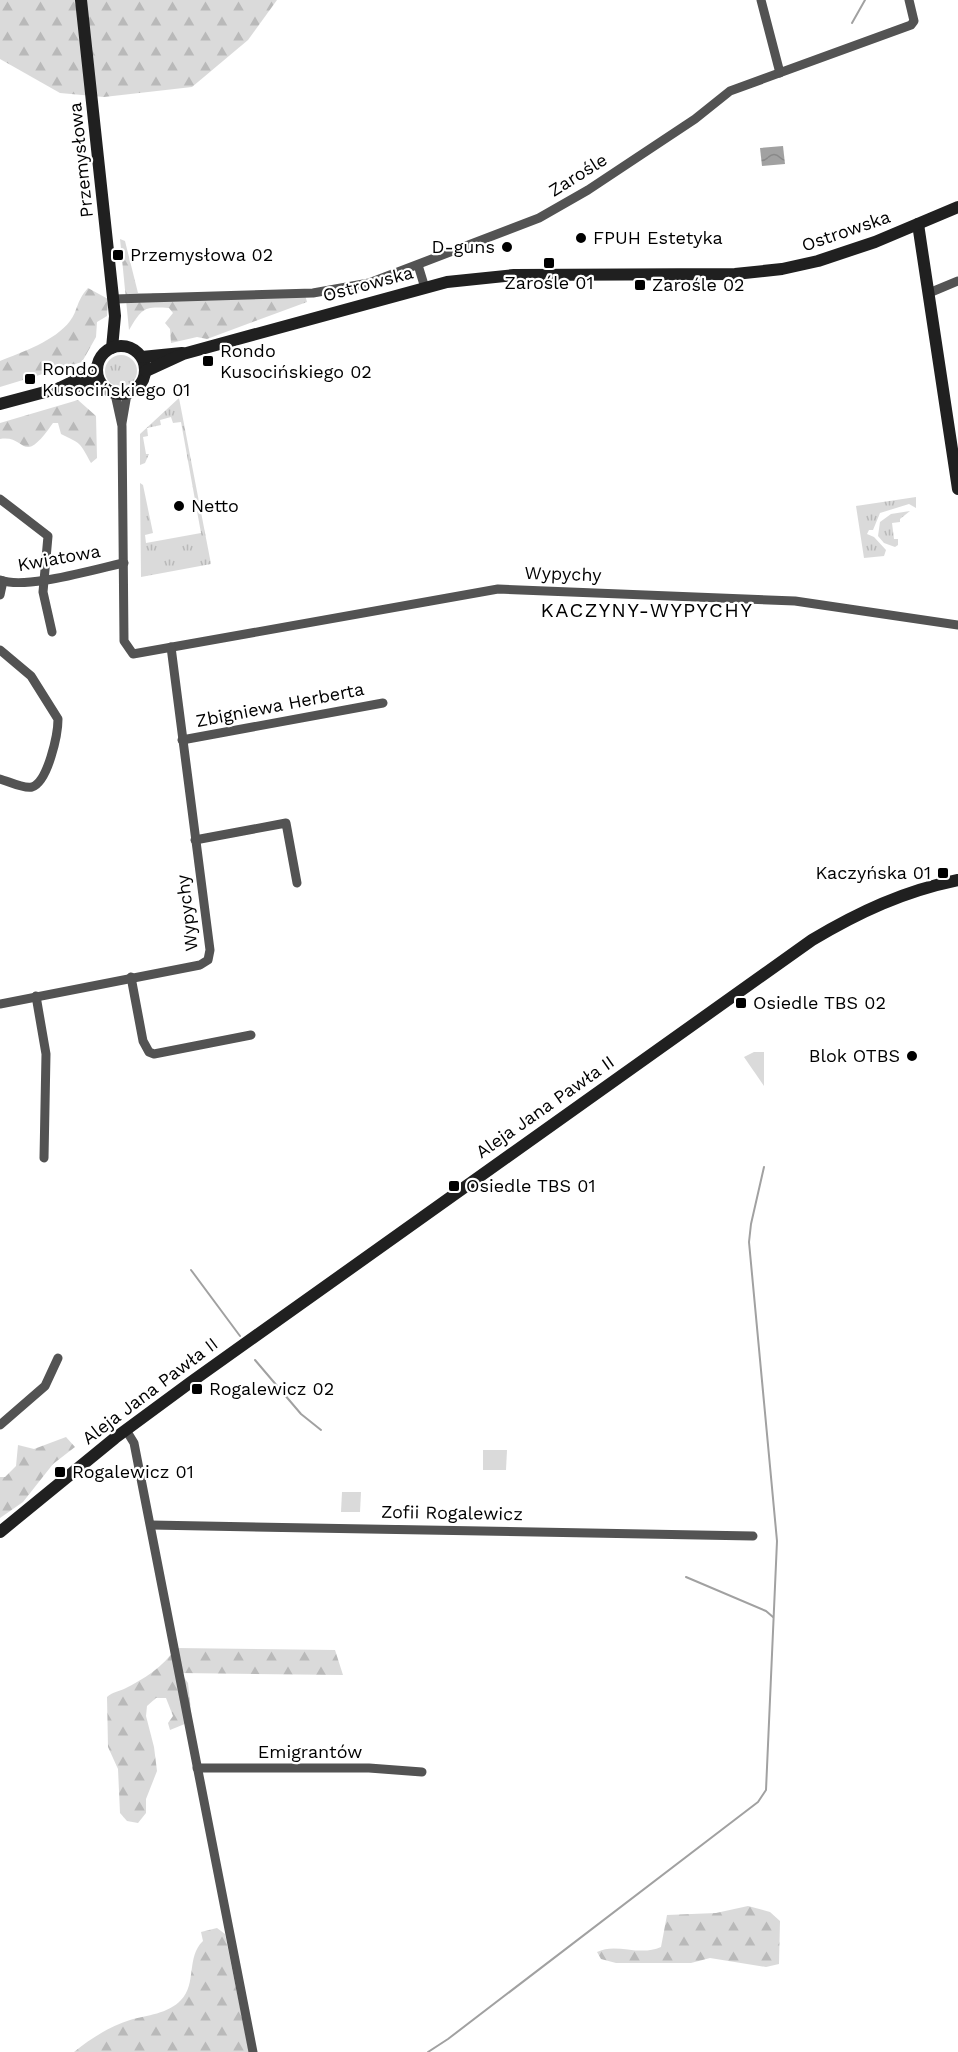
<svg xmlns="http://www.w3.org/2000/svg" width="958" height="2052" font-family="'Work Sans',sans-serif">
  <style>
    .grass { fill: url(#grass-tufts) }
    .forest { fill: url(#forest-firs) }
    .park { fill: #dadada }
    .water { fill: url(#water-waves) }
    .lines { fill: none; stroke-linecap: round; stroke-linejoin: round }
    .stream { stroke: #a1a1a1; stroke-width: 2 }
    .street { stroke: #535353; stroke-width: 9 }
    .secondary { stroke: #202020; stroke-width: 12 }
    .poi-dot { fill: #000; stroke: #fff; stroke-width: 2 }
    .labels { text-anchor: middle; stroke-width: 4.5; stroke-linejoin: round; paint-order: stroke }
    .street-label { font-size: 18px; fill: #000; stroke: #fff }
    .poi-label { font-size: 18px; fill: #000; stroke: #fff; text-anchor: start }
    .neighbourhood-label { font-size: 20px; letter-spacing: 1.5px; fill: #000; stroke: #fff }
  </style>
  <defs>
    <pattern id="grass-tufts" width="24" height="20" patternUnits="userSpaceOnUse" patternTransform="scale(1.5)"><rect width="24" height="20" fill="#dadada"/><path d="M3 7l-1-3M5 7V3M7 7l1-3M15 17l-1-3M17 17v-4M19 17l1-3" fill="none" stroke="#b9b9b9"/></pattern>
    <pattern id="forest-firs" width="22" height="20" patternUnits="userSpaceOnUse" patternTransform="scale(1.5)"><rect width="22" height="20" fill="#dadada"/><path d="M5 1l3.5 6h-7zM16 11l3.5 6h-7z" fill="#b9b9b9"/></pattern>
    <pattern id="water-waves" width="16" height="10" patternUnits="userSpaceOnUse" patternTransform="scale(1.5)"><rect width="16" height="10" fill="#a1a1a1"/><path d="M0 5q4-4 8 0t8 0" fill="none" stroke="#898989"/></pattern>
  </defs>
  <rect width="100%" height="100%" fill="#fff"/>
  <!-- grass -->
  <g class="grass">
    <circle cx="121" cy="371" r="16"/>
    <path d="M179,398L211,564L141,577L140,483L143,485L153,533L145,535L146,543L201,533L181,422L173,423L171,417L160,420L161,425L147,428L148,436L143,437L146,454H149L145,463L140,465V434Z"/>
    <path d="M916,497V508L909,504L880,513L873,530H869L867,534L874,537L886,550L884,556L864,558L856,506Z"/>
    <path d="M910,511L900,519V522L892,523L894,539H898V545L895,547L884,543L878,536L880,522L891,514Z"/>
  </g>
  <!-- forest -->
  <g class="forest">
    <path d="M0,0H277L248,40L192,87L104,97L60,93L0,59Z"/>
    <path d="M120,239L125,241L138,293L305,295L307,302L207,339L197,337L171,343L170,329L165,323L173,313L169,308C144,306 142,308 129,330Z"/>
    <path d="M88,288L108,299L107,316L97,322L96,337L82,362L0,387V361C22,352 55,341 70,321C78,311 76,301 88,288Z"/>
    <path d="M78,400L96,416L97,458L91,463C79,441 81,444 61,434L58,423H53C21,469 27,434 0,439V423Z"/>
    <path d="M66,1437L75,1447L53,1464L23,1502L0,1518V1477H5L16,1466L18,1445L34,1449Z"/>
    <path d="M176,1648L335,1650L343,1675L181,1673L188,1683L192,1721L170,1730L168,1723L173,1716L166,1698H156L147,1706L146,1716L154,1747L157,1771L146,1799V1813L138,1823L127,1821L120,1813L118,1769L108,1747L107,1697C113,1692 117,1692 124,1689C144,1679 163,1667 176,1648Z"/>
    <path d="M748,1906L770,1912L780,1921L779,1964L766,1967L710,1958L691,1963H616L601,1959L597,1952C616,1942 639,1957 661,1947L667,1915L716,1913Z"/>
    <path d="M217,1928L225,1934L249,2052H74C90,2039 110,2026 130,2020C147,2015 168,2014 181,2000C197,1984 186,1957 203,1941L201,1932Z"/>
  </g>
  <!-- park -->
  <g class="park">
    <path d="M754,1052H764V1086L744,1057Z"/>
    <path d="M483,1450H507L506,1470H483Z"/>
    <path d="M342,1492H361L360,1512H341Z"/>
  </g>
  <!-- water -->
  <path class="water" d="M783,146L785,164L762,166L760,148Z"/>
  <g class="lines">
    <!-- stream -->
    <g class="stream">
      <path d="M852,23L865,0"/>
      <path d="M191,1270L240,1336"/>
      <path d="M255,1360L301,1414L321,1430"/>
      <path d="M686,1577L766,1611L773,1617"/>
      <path d="M428,2052L448,2039L758,1802L766,1790L777,1541L749,1242L751,1224L764,1167"/>
    </g>
    <!-- street -->
    <g class="street">
      <path d="M761,0L780,73"/>
      <path d="M418,265L425,288"/>
      <path d="M929,293L958,281"/>
      <path d="M114,299L313,293L369,283L539,218L588,190L695,119L730,91L911,25L914,21L909,0"/>
      <path d="M115,394L122,426L124,641L133,654L498,589L795,601L958,625"/>
      <path d="M122,423L127,394"/>
      <path d="M0,499L48,536L43,592L52,632"/>
      <path d="M0,580C26,590 94,569 124,563"/>
      <path d="M0,595L3,581"/>
      <path d="M0,650L31,676L58,719C58,734 48,782 32,787C23,789 8,781 0,779"/>
      <path d="M182,740L383,703"/>
      <path d="M195,840L286,823L297,883"/>
      <path d="M131,977L143,1041L149,1052L154,1054L251,1035"/>
      <path d="M36,996L46,1054L44,1158"/>
      <path d="M0,1004L200,965L208,960L210,950L171,647"/>
      <path d="M0,1425L45,1386L58,1358"/>
      <path d="M126,1430L134,1443L253,2052"/>
      <path d="M151,1525L753,1536"/>
      <path d="M197,1768H369L422,1772"/>
    </g>
    <!-- secondary -->
    <g class="secondary">
      <path d="M81,0L115,316L112,348"/>
      <path d="M918,224L958,489"/>
      <circle cx="121" cy="370" r="24"/>
      <path d="M142,357L182,353"/>
      <path d="M146,371L183,354L447,282L514,275L735,274L782,269L818,261L875,242L958,207"/>
      <path d="M60,388L97,370"/>
      <path d="M0,404L60,388L100,383"/>
      <path d="M0,1532L115,1438L191,1382L812,940C859,912 904,891 958,880"/>
    </g>
  </g>
  <!-- markers -->
  <g class="poi-dot">
    <circle cx="581" cy="238" r="6"/>
    <circle cx="507" cy="247" r="6"/>
    <rect x="112" y="249" width="12" height="12" rx="3"/>
    <rect x="543" y="257" width="12" height="12" rx="3"/>
    <rect x="634" y="279" width="12" height="12" rx="3"/>
    <rect x="202" y="355" width="12" height="12" rx="3"/>
    <rect x="24" y="373" width="12" height="12" rx="3"/>
    <circle cx="179" cy="506" r="6"/>
    <rect x="937" y="867" width="12" height="12" rx="3"/>
    <rect x="735" y="997" width="12" height="12" rx="3"/>
    <circle cx="912" cy="1056" r="6"/>
    <rect x="448" y="1180" width="12" height="12" rx="3"/>
    <rect x="191" y="1383" width="12" height="12" rx="3"/>
    <rect x="54" y="1466" width="12" height="12" rx="3"/>
  </g>
  <g class="labels">
    <!-- street labels -->
    <g class="street-label">
      <text transform="translate(81 160) rotate(-96)" y="6">Przemysłowa</text>
      <text transform="translate(578 175) rotate(-32)" y="6">Zarośle</text>
      <text transform="translate(846 231) rotate(-19)" y="6">Ostrowska</text>
      <text transform="translate(368 284) rotate(-15)" y="6">Ostrowska</text>
      <text transform="translate(59 558) rotate(-10)" y="6">Kwiatowa</text>
      <text transform="translate(563 574) rotate(2)" y="6">Wypychy</text>
      <text transform="translate(280 705) rotate(-11)" y="6">Zbigniewa Herberta</text>
      <text transform="translate(187 913) rotate(-97)" y="6">Wypychy</text>
      <text transform="translate(545 1107) rotate(-35)" y="6">Aleja Jana Pawła II</text>
      <text transform="translate(150 1391) rotate(-37)" y="6">Aleja Jana Pawła II</text>
      <text transform="translate(452 1513) rotate(1)" y="6">Zofii Rogalewicz</text>
      <text x="310" y="1758">Emigrantów</text>
    </g>
    <!-- poi labels -->
    <g class="poi-label">
      <text x="593" y="244">FPUH Estetyka</text>
      <text x="495" y="253" text-anchor="end">D-guns</text>
      <text x="130" y="261">Przemysłowa 02</text>
      <text x="549" y="289" text-anchor="middle">Zarośle 01</text>
      <text x="652" y="291">Zarośle 02</text>
      <text x="220" y="357">Rondo<tspan x="220" dy="21">Kusocińskiego 02</tspan></text>
      <text x="42" y="375">Rondo<tspan x="42" dy="21">Kusocińskiego 01</tspan></text>
      <text x="191" y="512">Netto</text>
      <text x="931" y="879" text-anchor="end">Kaczyńska 01</text>
      <text x="753" y="1009">Osiedle TBS 02</text>
      <text x="900" y="1062" text-anchor="end">Blok OTBS</text>
      <text x="466" y="1192">Osiedle TBS 01</text>
      <text x="209" y="1395">Rogalewicz 02</text>
      <text x="72" y="1478">Rogalewicz 01</text>
    </g>
    <!-- neighbourhood labels -->
    <g class="neighbourhood-label">
      <text x="647" y="617">KACZYNY-WYPYCHY</text>
    </g>
  </g>
</svg>
